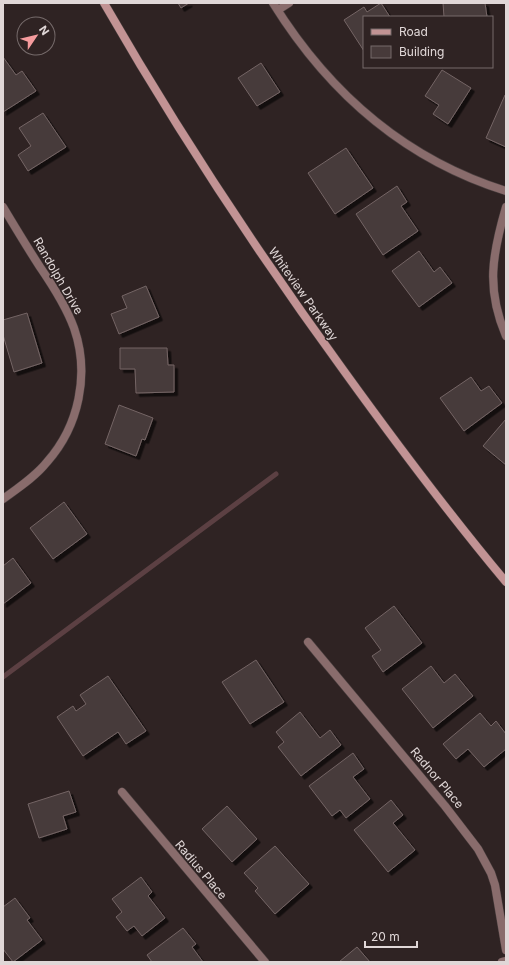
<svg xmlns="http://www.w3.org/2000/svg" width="509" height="965" font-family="Inter,sans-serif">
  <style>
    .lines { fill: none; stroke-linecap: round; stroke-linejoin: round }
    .stream { stroke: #5c4043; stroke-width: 5 }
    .building { fill: #473a3a; stroke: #746565; filter: url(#shadow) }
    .street-casing { stroke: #4b4040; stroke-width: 9 }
    .secondary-casing { stroke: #4b4040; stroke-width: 9 }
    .street { stroke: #896c6c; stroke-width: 8 }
    .secondary { stroke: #c29394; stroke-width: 8 }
    .labels { text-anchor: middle; stroke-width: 3; stroke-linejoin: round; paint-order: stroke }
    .street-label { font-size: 12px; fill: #e0d7d7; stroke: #2f2323 }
  </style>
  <defs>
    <filter id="shadow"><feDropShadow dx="3.5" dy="3.5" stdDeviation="0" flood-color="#0009"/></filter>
  </defs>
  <rect width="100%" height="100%" fill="#2f2323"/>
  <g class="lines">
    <!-- stream -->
    <path class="stream" d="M3,677L276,474"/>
  </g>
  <!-- building -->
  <g class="building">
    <path d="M178,3H189L181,8Z"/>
    <path d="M381,3L390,17H364V51L344,20L364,7L367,12Z"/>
    <path d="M443,3H485L487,17H444Z"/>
    <path d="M3,57L16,75L22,71L36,91L3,112Z"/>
    <path d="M261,63L280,92L257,106L238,78Z"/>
    <path d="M442,70L471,88L448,124L433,114L439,105L425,96Z"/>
    <path d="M505,95H506V147L486,138Z"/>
    <path d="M43,113L66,147L28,171L18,155L31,146L19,128Z"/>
    <path d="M346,148L373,188L335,214L308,173Z"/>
    <path d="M397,186L407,202L401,206L418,231L383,255L356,214Z"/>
    <path d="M419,251L434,272L440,267L452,283L419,307L392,271Z"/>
    <path d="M146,286L159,317L119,334L111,314L127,308L122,296Z"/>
    <path d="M27,313L42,363L14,372L3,335V320Z"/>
    <path d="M120,348H167L168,365H174V392L136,393L135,369H120Z"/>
    <path d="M471,377L481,391L489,386L502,403L464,431L440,398Z"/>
    <path d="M119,405L153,418L145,440L142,439L136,456L105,444Z"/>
    <path d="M506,419V465L483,446Z"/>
    <path d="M64,502L87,534L53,559L30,528Z"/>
    <path d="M13,558L31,583L3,604V566Z"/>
    <path d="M394,606L422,643L383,672L372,656L381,650L365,628Z"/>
    <path d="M256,660L284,702L250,724L222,682Z"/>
    <path d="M431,666L444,683L455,674L473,696L433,728L402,689Z"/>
    <path d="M108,676L146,731L126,744L118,732L83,756L57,717L73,706L76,711L86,704L80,695Z"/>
    <path d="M300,712L320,738L330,730L341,745L301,776L278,747L284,742L276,732Z"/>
    <path d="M480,713L491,726L496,721L506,734V749L484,767L468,749L456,759L443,744Z"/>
    <path d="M353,753L364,769L353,777L370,799L346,818L340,810L332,816L309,786Z"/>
    <path d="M69,791L76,812L63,816L67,829L39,838L28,804Z"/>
    <path d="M391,800L403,815L393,823L415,850L388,872L354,830Z"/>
    <path d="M227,806L257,839L232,862L202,829Z"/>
    <path d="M275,846L309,884L275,914L255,891L258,888L244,873Z"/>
    <path d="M141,877L152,892L148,896L165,918L142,936L134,926L127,931L116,917L122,912L112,899Z"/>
    <path d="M15,898L30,918L27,920L42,940L13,962L3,949V907Z"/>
    <path d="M183,928L196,944L192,947L203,962H152L147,955Z"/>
    <path d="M357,947L370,962H339Z"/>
  </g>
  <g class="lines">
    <!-- street casing -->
    <g class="street-casing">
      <g id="street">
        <path d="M273,3C329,93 404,159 506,191"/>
        <path d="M278,10L289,3"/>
        <path d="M3,207C15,227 27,247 40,267C53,286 66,306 74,328C90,374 79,426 47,462C35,477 18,488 3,499"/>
        <path d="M506,207C492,255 486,289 506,336"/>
        <path d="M308,642L445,806L478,849L491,873L495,885L506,950"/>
        <path d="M122,792L265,962"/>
        <path d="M502,962L506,961"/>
      </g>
    </g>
    <!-- secondary casing -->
    <g class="secondary-casing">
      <path id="secondary" d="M104,3C177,130 258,253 344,371C396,443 449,514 506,582"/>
    </g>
    <!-- street -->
    <use href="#street" class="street"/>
    <!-- secondary -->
    <use href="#secondary" class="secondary"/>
  </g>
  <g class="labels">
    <!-- street labels -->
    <g class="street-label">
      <text transform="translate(58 276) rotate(60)" y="4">Randolph Drive</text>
      <text transform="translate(303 294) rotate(55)" y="4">Whiteview Parkway</text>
      <text transform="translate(437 778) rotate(50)" y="4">Radnor Place</text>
      <text transform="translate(201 870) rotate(50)" y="4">Radius Place</text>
    </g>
  </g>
  <!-- border -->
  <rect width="509" height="965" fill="none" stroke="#e0d7d7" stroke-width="8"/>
  <!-- legend -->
  <rect x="363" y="16" width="130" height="52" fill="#2f2323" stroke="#766b6b"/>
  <rect x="371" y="29" width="20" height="6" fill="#c29394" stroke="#766b6b"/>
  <text x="399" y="36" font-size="12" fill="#e0d7d7">Road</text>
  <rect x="371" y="46" width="20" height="12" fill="#473a3a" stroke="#766b6b"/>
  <text x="399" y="56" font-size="12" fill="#e0d7d7">Building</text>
  <!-- north arrow -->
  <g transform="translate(36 36) rotate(55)"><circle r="19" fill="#2f2323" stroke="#766b6b"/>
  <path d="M0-3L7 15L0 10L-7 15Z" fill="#f59b9d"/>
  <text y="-6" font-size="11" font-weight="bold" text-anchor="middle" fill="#e0d7d7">N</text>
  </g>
  <!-- scale -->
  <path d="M365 941v6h52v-6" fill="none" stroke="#e0d7d7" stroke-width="2"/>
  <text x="371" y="941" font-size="12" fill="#e0d7d7" stroke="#2f2323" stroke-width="3" paint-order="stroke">20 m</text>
</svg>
